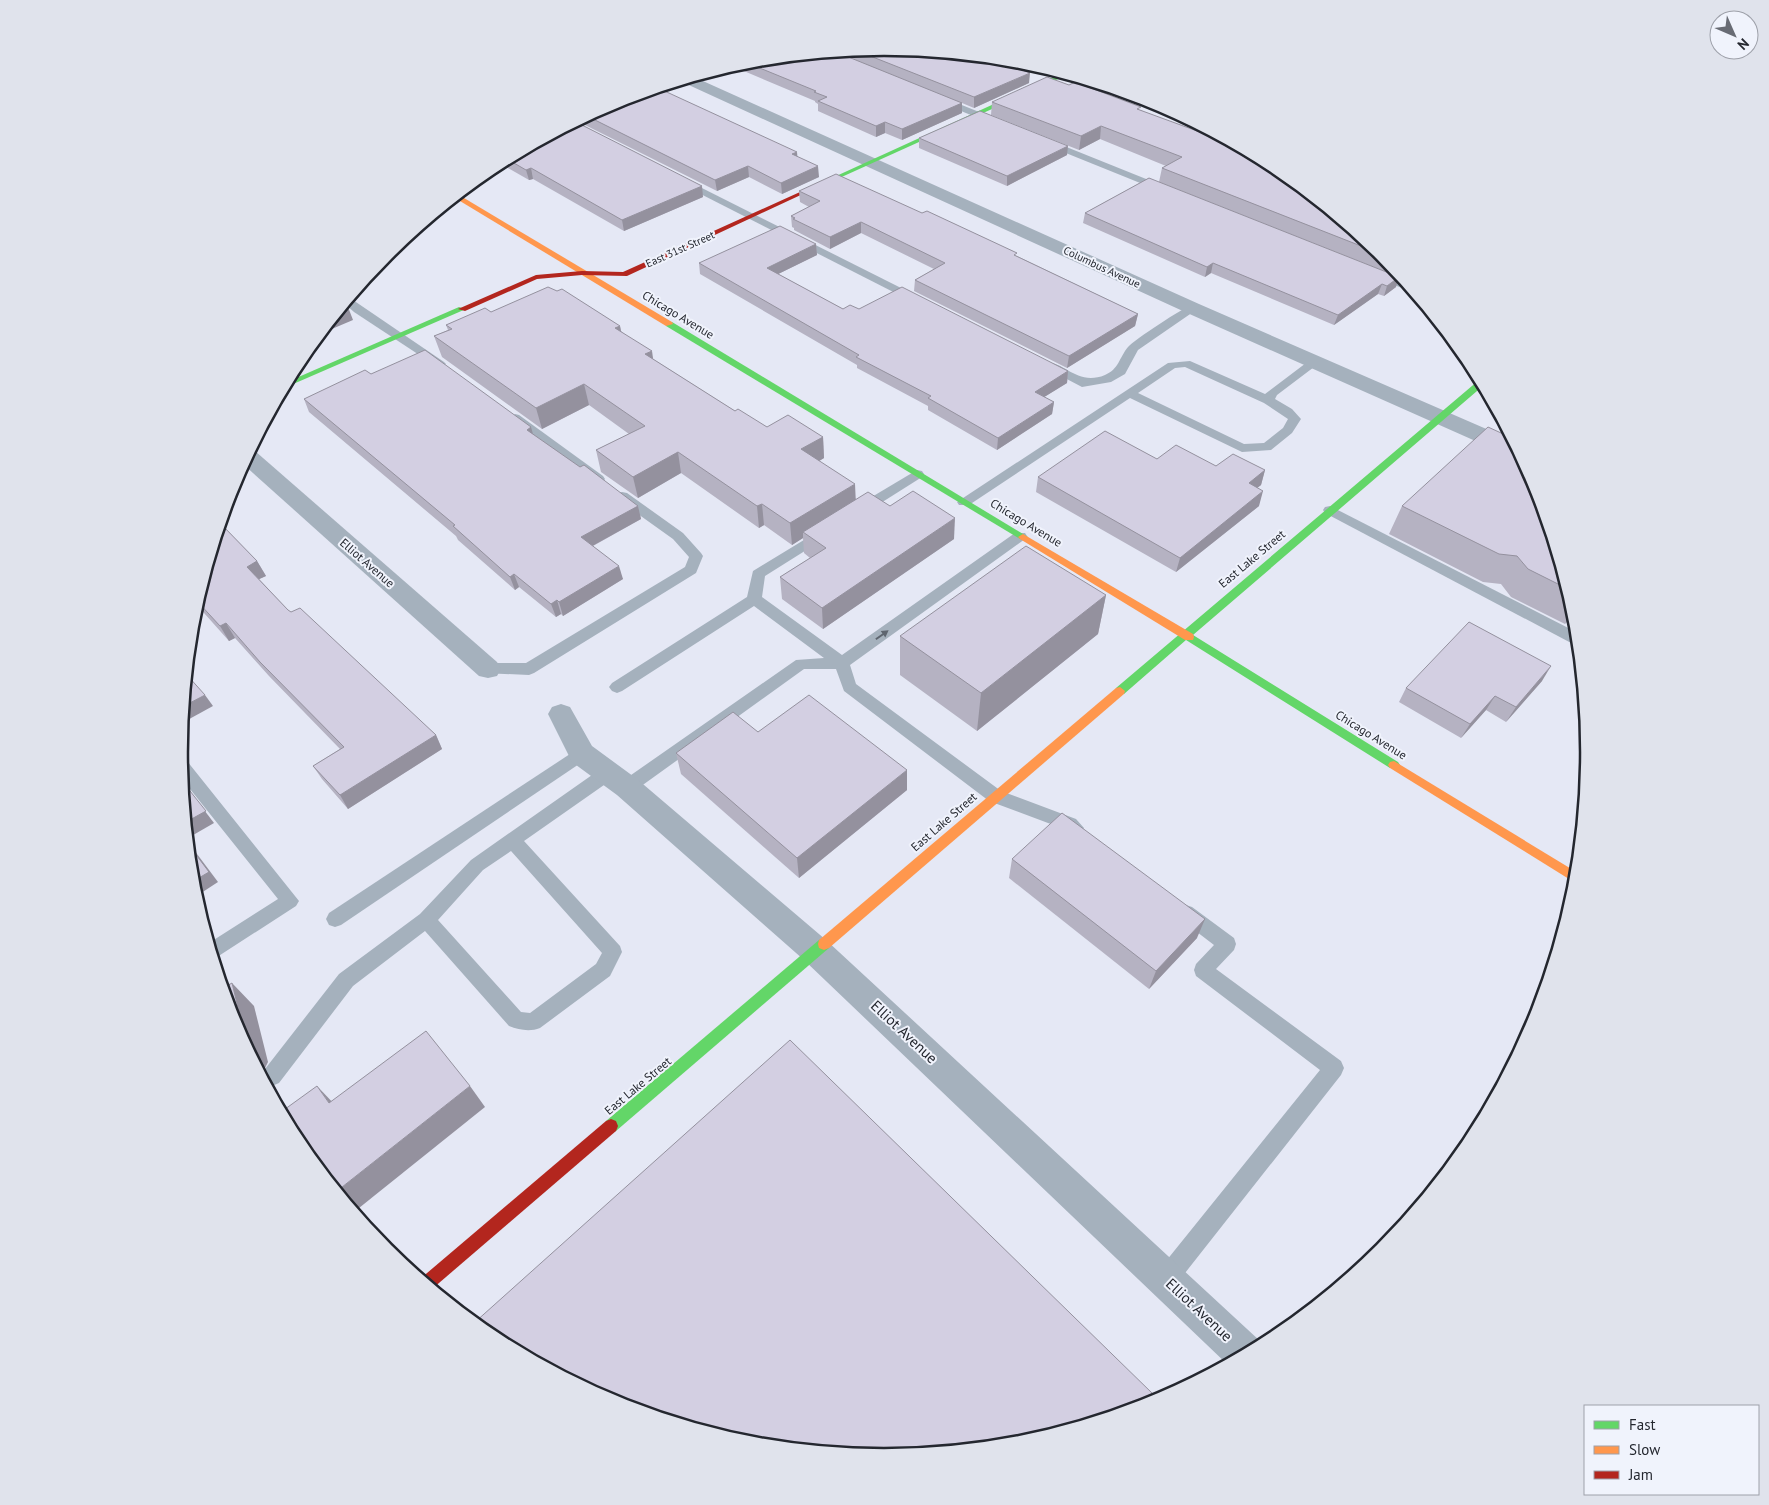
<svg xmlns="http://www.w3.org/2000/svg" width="1769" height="1505" font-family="'PT Sans',sans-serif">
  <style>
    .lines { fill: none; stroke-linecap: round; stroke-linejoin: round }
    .lane { fill: #a5b1bd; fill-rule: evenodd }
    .street { fill: #a5b1bd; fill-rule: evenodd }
    .fast { fill: #63d668; fill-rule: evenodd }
    .slow { fill: #ff974d; fill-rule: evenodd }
    .jam { fill: #b3261e; fill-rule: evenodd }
    .wall { fill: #b5b2c2 }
    .shaded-wall { fill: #94919e }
    .building { fill: #d3cfe2; stroke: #94919e }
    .oneway { fill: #5e656f }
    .labels { text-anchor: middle; stroke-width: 4; stroke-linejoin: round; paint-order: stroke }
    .far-street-label { font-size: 11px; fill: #24272f; stroke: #f0f3fc }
    .street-label { font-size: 12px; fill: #24272f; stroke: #f0f3fc }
    .near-street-label { font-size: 15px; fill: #24272f; stroke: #f0f3fc }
    .rim { fill: none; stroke: #24272f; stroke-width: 2.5 }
  </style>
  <rect width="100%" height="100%" fill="#e5e8f5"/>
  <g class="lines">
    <!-- lane -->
    <g class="lane">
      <path d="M942,97L994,118L995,120L991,123L988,122L939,102L938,100Z"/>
      <path d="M1049,140L1166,187L1168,189L1166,191H1160L1046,145L1044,143Z"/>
      <path d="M682,178L921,298L923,300L917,303L913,302L679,183V179Z"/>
      <path d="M1378,272L1406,282L1413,291L1407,290L1374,277L1373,275Z"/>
      <path d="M350,298L444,362L446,364L444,366H436L354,312L345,304Z"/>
      <path d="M1192,305L1198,308L1196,310L1138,350L1125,374L1111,382L1082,387L1042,366L1044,363C1063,359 1076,387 1105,375C1119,369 1119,358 1128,347C1134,340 1184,307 1192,305Z"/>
      <path d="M1314,358L1318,360L1320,362L1318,364L1277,395L1275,399L1292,409L1301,419L1292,433L1271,450L1242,452L1130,398L969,505H959L957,502L1168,363L1190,361L1265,394L1310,360ZM1185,367L1264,403L1288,419L1283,428L1264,443L1244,444L1138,393L1175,368Z"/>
      <path d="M515,414L519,415L603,476L605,479L603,482H593L511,421L509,418Z"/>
      <path d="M917,470L922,471L924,474L922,477L865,513H855L853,510L855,507Z"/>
      <path d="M622,492L627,493L683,533L701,553L703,556L696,573L534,673L529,675L483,673L480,669L483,665L488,663H526L685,567L689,557L673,539L617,499L615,496L617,493Z"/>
      <path d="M1330,506L1578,633L1579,645L1573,644L1325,513L1323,510L1325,507Z"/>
      <path d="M822,529L827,531L829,534L827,537L765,576L762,597L842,655L1015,533H1025L1027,536L1025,539L850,665L856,684L1001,791L1076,819L1084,828L1081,833C1074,835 1070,834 1064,829L989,801L844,691L836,669H804L633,792L627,794L621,792L619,787L621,782L796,660L824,658L754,606L622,691L617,693L612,691L609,687L612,683L747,597L753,571Z"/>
      <path d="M582,748L588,750L590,754L588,758L341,925L335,927L329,925L326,919L329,913L576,750Z"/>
      <path d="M180,760L187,761L299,901L296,906L214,959L209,943L278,899L182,779Z"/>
      <path d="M608,767L614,768L616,773L614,778L524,841L620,946L622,952L610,976L540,1028C530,1032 519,1030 509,1026L425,931L353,986L279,1083L272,1086L266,1083L262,1076L265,1069L339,974L420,914L471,860L602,768ZM511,851L602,953L596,964L530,1013L521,1012L438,920L483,870Z"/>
      <path d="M1186,905L1192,907L1234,938L1236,944L1234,950L1216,969L1341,1061L1344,1068L1341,1075L1174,1287L1166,1290L1158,1287L1155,1279L1158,1271L1320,1070L1196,976L1194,970L1196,964L1214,945L1180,919L1177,913L1180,907Z"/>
    </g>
    <!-- street -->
    <g class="street">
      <path d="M694,77L1199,304L1514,441L1521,455L1515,457L1507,455L1185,312L680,81Z"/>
      <path d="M251,450L255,451L497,662L501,669L497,676L488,678L479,676L243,464Z"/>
      <path d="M561,704L570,707L592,746L637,779L826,940L1260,1341L1262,1346L1228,1365L804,960L617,795L572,762L548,714L552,707Z"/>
    </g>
    <!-- fast -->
    <g class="fast">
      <path d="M1062,73L1067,75L804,194L799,193Z"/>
      <path d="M459,307L466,309L284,388L287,382Z"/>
      <path d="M666,322H672L1028,537L1023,540L1020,539L666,326Z"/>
      <path d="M1479,380H1481L1484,385L1193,635L1398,762L1400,765L1398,768H1390L1186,640L1124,694H1116L1115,691L1116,688Z"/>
      <path d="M824,938L829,940L830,944L829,948L616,1131L611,1133L606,1131L604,1126L606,1121L819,940Z"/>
    </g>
    <!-- slow -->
    <g class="slow">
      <path d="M459,195L672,322L673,324L666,326L455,198Z"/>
      <path d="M1023,534L1193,634L1194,637L1193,640H1185L1020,539L1018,537Z"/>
      <path d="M1120,687L1125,691L1124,694L829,948L824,950L819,948L818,944L819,940L1116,688Z"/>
      <path d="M1394,761L1578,873L1577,884L1390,768L1388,765L1390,762Z"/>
    </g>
    <!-- jam -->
    <g class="jam">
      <path d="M800,192L805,193L627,276L582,275L537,279L465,311L458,309L536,275L582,271L623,272Z"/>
      <path d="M611,1119L616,1121L618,1126L616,1131L432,1289L420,1279L606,1121Z"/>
    </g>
  </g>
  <!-- wall -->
  <g class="wall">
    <path d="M885,48L1029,83L974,108L962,103V113L902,140L885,133L876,137L818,111V104L815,102V101L732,66L747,61Z"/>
    <path d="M615,101L798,157L819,177L782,194L749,177L717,191L577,121Z"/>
    <path d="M992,102L1141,110L1383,254L1404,279L1159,182L1162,168L1166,166L1100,139L1079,150L991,115Z"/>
    <path d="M576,122L703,197L624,231L533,179L529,180L499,163Z"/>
    <path d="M919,138L1067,155L1007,186L919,148Z"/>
    <path d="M1149,178L1396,287L1384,296L1378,294L1334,325L1211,273L1205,277L1083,223L1085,213Z"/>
    <path d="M799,191L1017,256L1138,314L1135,326L1067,368L914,291L915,280L934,269L861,233L830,249L794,230V228L792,227L791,216L809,207L800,202Z"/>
    <path d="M816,244L817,255L778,274L843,309H859L1068,371L1067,383L1044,397L1054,402L1052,414L997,450L928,410V406L857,368V365L700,274L699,263Z"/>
    <path d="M491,312L620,326L621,331L653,359L735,411L767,427L823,437L824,458L819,461L856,499L890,506L954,539L823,629L782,599L780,577L810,558L804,553L803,538L792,545L764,525L759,528L681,473L638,498L601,472L596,450L629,434L589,405L542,429L442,357L434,336L448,330L446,325Z"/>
    <path d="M371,374L533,434L580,467L638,506L641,519L593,546L623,579L563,616L561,614L556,617L519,587L515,590L458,540L456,536L309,412L304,399Z"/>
    <path d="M1157,459L1216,466L1265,470L1261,485L1257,488L1259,506L1176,572L1036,492L1038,477Z"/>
    <path d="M1536,483L1575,612L1565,624L1511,597L1501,584L1483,582L1389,534L1402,506Z"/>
    <path d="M221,524L257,561L266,576L259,579L288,610L436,735L442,749L348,809L322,779L313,766L340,749L269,676L235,638L229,641L196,604Z"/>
    <path d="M1106,595L1098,634L977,731L900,675V636Z"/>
    <path d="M1542,681L1506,722L1486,710L1461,738L1399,702L1406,688Z"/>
    <path d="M676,753L907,790L799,878L681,774Z"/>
    <path d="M1012,859L1197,938L1149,989L1009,878Z"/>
  </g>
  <!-- shaded-wall -->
  <g class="shaded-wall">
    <path d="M1030,73L1029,83L974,108V97Z"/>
    <path d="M962,103V113L902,140V129Z"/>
    <path d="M885,122V133L876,137V126Z"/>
    <path d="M1101,126L1100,139L1079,150L1081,136Z"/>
    <path d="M1068,146L1067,155L1007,186V176Z"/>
    <path d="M797,152L798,163L792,154Z"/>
    <path d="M748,166L749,177L717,191L715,180Z"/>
    <path d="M818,166L819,177L782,194L781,183Z"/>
    <path d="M531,168L533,179L529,180L526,170Z"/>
    <path d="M702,186L703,197L624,231L622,220Z"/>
    <path d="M861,222V233L830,249V237Z"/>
    <path d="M816,244L817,255L768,279L767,268Z"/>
    <path d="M1213,263L1211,273L1205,277L1207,267Z"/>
    <path d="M1399,277L1396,287L1384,296L1387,286Z"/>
    <path d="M1382,284L1378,294L1334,325L1338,315Z"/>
    <path d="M348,307L353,320L320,334L339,311Z"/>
    <path d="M1138,314L1135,326L1067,368L1069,356Z"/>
    <path d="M620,326L624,347L615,328Z"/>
    <path d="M314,342L317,350L302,356Z"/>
    <path d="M652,351L655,372L645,354Z"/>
    <path d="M1068,371L1067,383L1033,404L1035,392Z"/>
    <path d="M584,384L589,405L542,429L536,408Z"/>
    <path d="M1054,402L1052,414L997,450L998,438Z"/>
    <path d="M531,427L535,441L527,430Z"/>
    <path d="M823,437L824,458L803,471L801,449Z"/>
    <path d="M678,452L681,473L638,498L633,477Z"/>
    <path d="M1265,470L1261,485L1244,498L1249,483Z"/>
    <path d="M855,484L856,505L803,532V538L792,545L790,523Z"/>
    <path d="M1263,491L1259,506L1176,572L1180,558Z"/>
    <path d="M762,504L764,525L759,528L757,506Z"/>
    <path d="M638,506L641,519L585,550L581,537Z"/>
    <path d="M955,518L954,539L823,629L822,608Z"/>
    <path d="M257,561L266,576L255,581L247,567Z"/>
    <path d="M619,566L623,579L563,616L559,602Z"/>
    <path d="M514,574L519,587L515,590L510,577Z"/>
    <path d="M1106,595L1098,634L977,731L981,693Z"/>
    <path d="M557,600L561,614L556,617L551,604Z"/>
    <path d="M1574,609L1575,612L1565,624Z"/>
    <path d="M226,623L235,638L229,641L220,626Z"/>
    <path d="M1551,666L1542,681L1506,722L1516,707Z"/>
    <path d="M205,695L213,706L182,723L184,706Z"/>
    <path d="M1495,696L1486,710L1461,738L1470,724Z"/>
    <path d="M436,735L442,749L348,809L340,795Z"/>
    <path d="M907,770V790L799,878L797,858Z"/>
    <path d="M182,781L214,823L188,838L186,822Z"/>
    <path d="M188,842L218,882L195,897L193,890Z"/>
    <path d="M1205,919L1197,938L1149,989L1156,971Z"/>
    <path d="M232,983L254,1006L268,1062L262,1074L275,1087L282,1114L244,1043Z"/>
    <path d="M317,1086L337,1107L329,1103Z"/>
    <path d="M470,1086L485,1107L354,1212L337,1191Z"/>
  </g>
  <!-- building -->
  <g class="building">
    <path d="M885,48L991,58L1030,73L974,97L855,50Z"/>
    <path d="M836,52L962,103L902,129L885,122L876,126L818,101L827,97L814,92L816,91L745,62Z"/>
    <path d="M1047,77L1069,85L1075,82L1141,107L1137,109L1238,146L1276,166L1384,255L1162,168L1182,157L1101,126L1081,136L992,102Z"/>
    <path d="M658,88L797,152L792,154L818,166L781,183L748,166L715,180L587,116L615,101Z"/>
    <path d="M980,111L1068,146L1007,176L919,138Z"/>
    <path d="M576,122L702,186L622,220L531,168L526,170L507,159Z"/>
    <path d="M836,174L922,213L927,211L1017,253L1014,255L1138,314L1069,356L915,280L945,263L861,222L830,237L793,219L795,218L791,216L820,201L799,191Z"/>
    <path d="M1149,178L1399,277L1387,286L1382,284L1338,315L1213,263L1207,267L1085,213Z"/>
    <path d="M780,226L816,244L767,268L843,309L850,305L859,309L902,287L1068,371L1035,392L1054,402L998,438L928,398L931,396L856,357L859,355L699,263Z"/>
    <path d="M548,287L557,291L562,289L620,326L615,328L652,351L645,354L735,411L738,409L767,427L788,415L823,437L801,449L855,484L790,523L762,504L757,506L678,452L633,477L596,450L645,426L584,384L536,408L434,336L452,329L446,325L485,308L491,312Z"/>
    <path d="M344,305L348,307L339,311Z"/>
    <path d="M425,350L531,427L527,430L580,467L584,465L638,506L581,537L619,566L559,602L557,600L551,604L514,574L510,577L453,526L455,525L304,399L365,370L371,374Z"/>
    <path d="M1488,427L1512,438L1536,483L1568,589L1528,569L1517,556L1499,554L1402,506Z"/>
    <path d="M1105,431L1157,459L1176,445L1216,466L1233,454L1265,470L1249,483L1263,491L1180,558L1038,477Z"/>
    <path d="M913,491L955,518L822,608L780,577L826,548L803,532L868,492L890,506Z"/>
    <path d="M221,524L257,561L247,567L288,610L291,612L300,608L436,735L340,795L313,766L344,747L260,662L226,623L220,626L197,601Z"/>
    <path d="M1026,546L1106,595L981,693L900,636Z"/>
    <path d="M1469,622L1551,666L1516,707L1495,696L1470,724L1406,688Z"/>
    <path d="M187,675L205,695L184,706Z"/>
    <path d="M809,695L907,770L797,858L676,753L733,712L758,732Z"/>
    <path d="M182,781L206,811L186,822Z"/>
    <path d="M1062,813L1205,919L1156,971L1012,859Z"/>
    <path d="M188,844L209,872L192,882Z"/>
    <path d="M232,983L246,1040L244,1043L233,1022L223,988Z"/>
    <path d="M426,1031L470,1086L337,1191L298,1144L281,1112L317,1086L329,1103Z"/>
    <path d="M790,1040L1153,1394L1143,1407L1022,1444L884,1458L747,1444L614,1404L493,1339L474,1323Z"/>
  </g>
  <!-- one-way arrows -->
  <defs><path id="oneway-solid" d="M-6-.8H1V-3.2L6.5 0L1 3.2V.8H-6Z" transform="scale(1.25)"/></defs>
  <use class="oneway" href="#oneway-solid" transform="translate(882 635) rotate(-35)"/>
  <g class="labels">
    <!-- far-street labels -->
    <g class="far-street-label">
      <text transform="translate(680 249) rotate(-24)" y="4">East 31st Street</text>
      <text transform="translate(1102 267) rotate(25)" y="4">Columbus Avenue</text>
    </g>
    <!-- street labels -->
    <g class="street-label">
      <text transform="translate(678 315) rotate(31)" y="4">Chicago Avenue</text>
      <text transform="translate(1026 523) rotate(31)" y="4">Chicago Avenue</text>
      <text transform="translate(1252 559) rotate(-40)" y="4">East Lake Street</text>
      <text transform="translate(367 563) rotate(41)" y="4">Elliot Avenue</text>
      <text transform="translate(1371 735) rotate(32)" y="4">Chicago Avenue</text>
      <text transform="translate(944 822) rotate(-41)" y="4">East Lake Street</text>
      <text transform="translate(638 1086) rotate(-40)" y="4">East Lake Street</text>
    </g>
    <!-- near-street labels -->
    <g class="near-street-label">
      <text transform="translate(904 1032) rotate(43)" y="5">Elliot Avenue</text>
      <text transform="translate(1199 1310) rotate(43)" y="5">Elliot Avenue</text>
    </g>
  </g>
  <!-- crop -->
  <path d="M0 0H1769V1505H0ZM188 752a696 696 0 1 1 1392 0a696 696 0 1 1-1392 0Z" fill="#e0e3ec" fill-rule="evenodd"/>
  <path class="rim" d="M188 752a696 696 0 1 1 1392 0a696 696 0 1 1-1392 0Z"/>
  <!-- legend -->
  <rect x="1584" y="1405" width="175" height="90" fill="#f0f3fc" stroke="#9ea1aa"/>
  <rect x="1594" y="1421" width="25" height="8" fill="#63d668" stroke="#9ea1aa"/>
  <text x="1629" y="1430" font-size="15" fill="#24272f">Fast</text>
  <rect x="1594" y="1446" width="25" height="8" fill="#ff974d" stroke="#9ea1aa"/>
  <text x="1629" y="1455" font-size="15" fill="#24272f">Slow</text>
  <rect x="1594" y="1471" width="25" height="8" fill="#b3261e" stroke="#9ea1aa"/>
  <text x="1629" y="1480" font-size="15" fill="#24272f">Jam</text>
  <!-- north arrow -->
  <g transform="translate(1734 35) rotate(135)"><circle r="24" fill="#f0f3fc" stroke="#9ea1aa"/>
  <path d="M0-4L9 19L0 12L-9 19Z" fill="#686b74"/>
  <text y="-8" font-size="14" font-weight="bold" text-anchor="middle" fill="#24272f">N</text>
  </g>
</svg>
